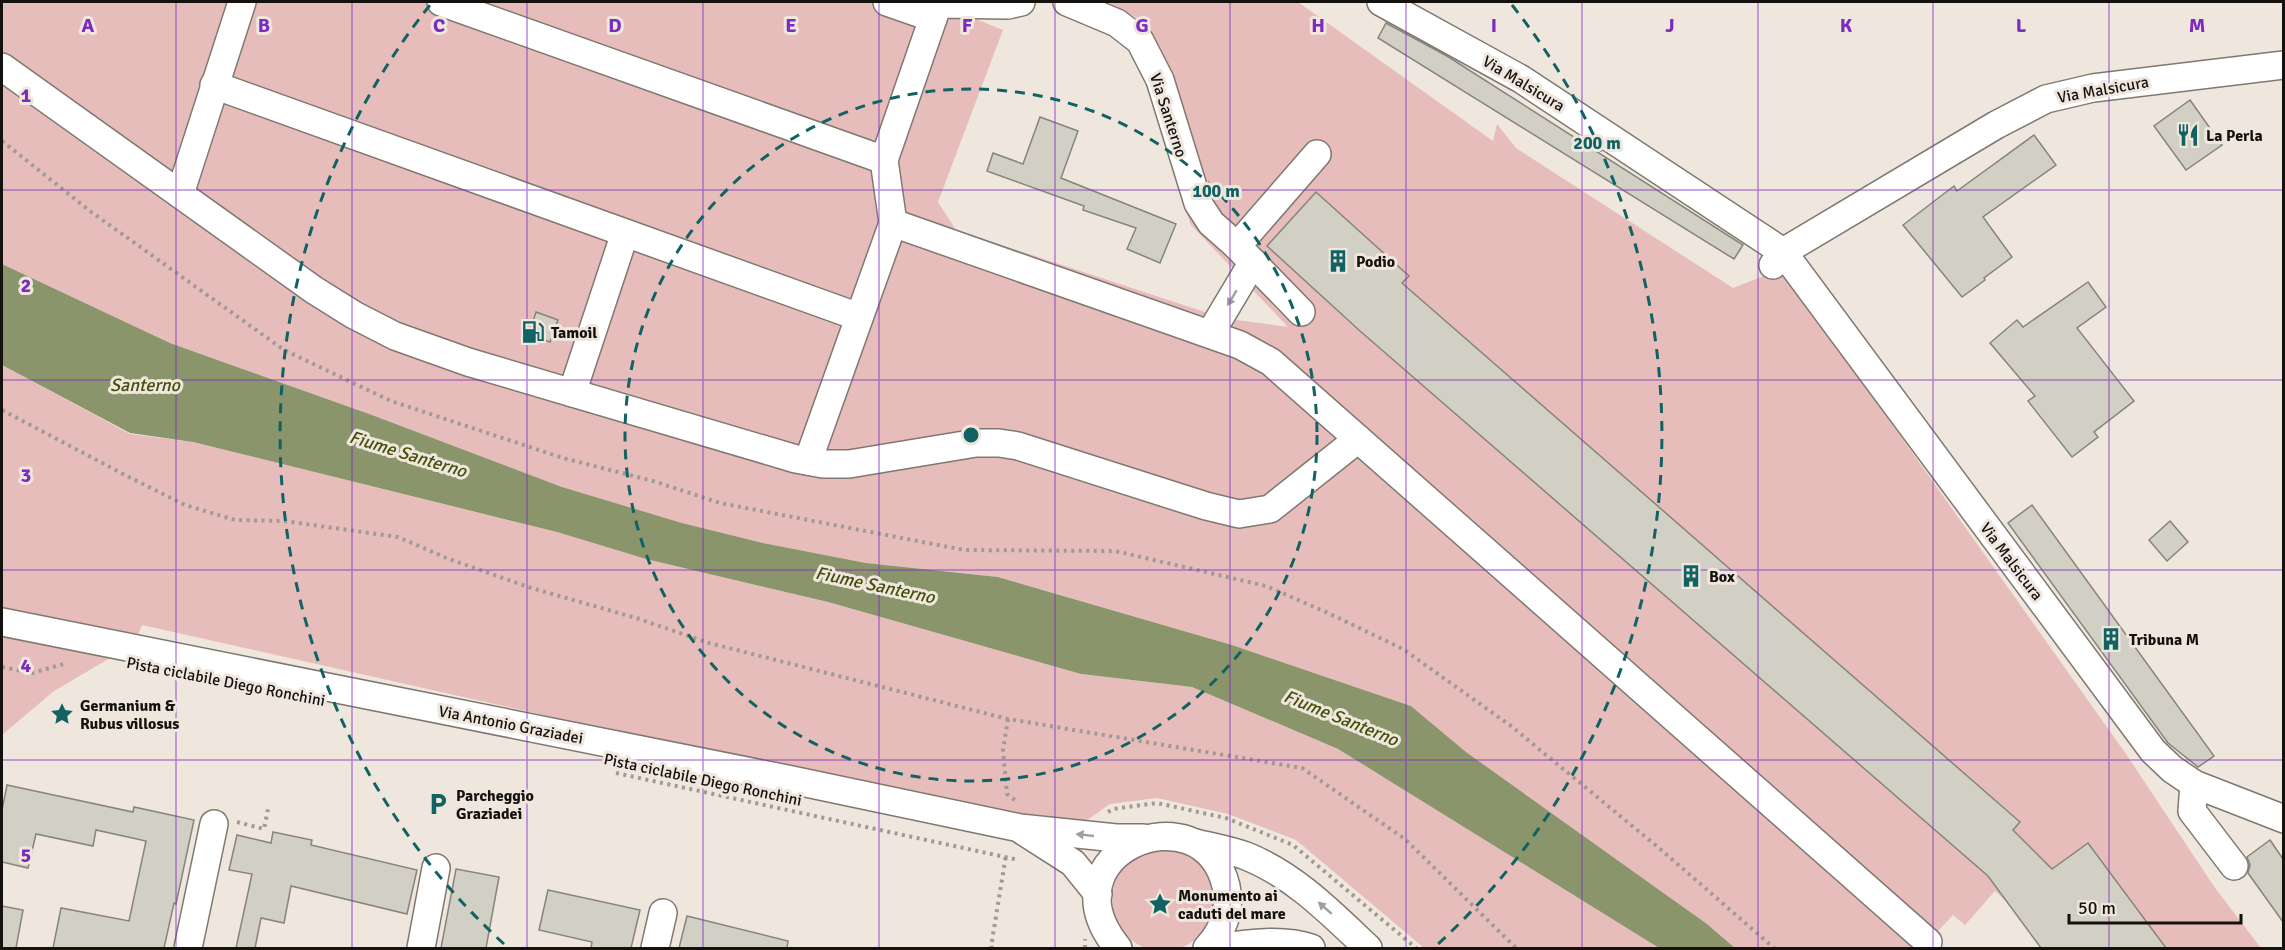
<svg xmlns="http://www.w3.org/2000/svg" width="2285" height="950" font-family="Signika,sans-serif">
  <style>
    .green { fill: #e7bdbc }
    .water { fill: #8a956c }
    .building { fill: #d2cfc4; stroke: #87847a; stroke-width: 1.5 }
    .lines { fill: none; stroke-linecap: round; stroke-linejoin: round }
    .minor-casing { stroke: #807870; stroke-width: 30 }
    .path { stroke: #a09a92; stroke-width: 4; stroke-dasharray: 3 4.5; stroke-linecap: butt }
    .minor { stroke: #fff; stroke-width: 27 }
    .oneway { fill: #a1a09f }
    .grid { fill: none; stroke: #7b2cbf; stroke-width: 1.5; stroke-opacity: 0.55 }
    .ring { fill: none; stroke: #116262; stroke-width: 3; stroke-dasharray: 10 8 }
    .labels { text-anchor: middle; stroke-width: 6; stroke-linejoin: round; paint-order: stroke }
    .street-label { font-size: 16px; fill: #14110e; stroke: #efe7dd }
    .poi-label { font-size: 16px; font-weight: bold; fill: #14110e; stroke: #efe7dd; text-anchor: start }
    .water-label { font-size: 18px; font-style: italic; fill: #43500b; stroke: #efe7dd }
    .grid-label { font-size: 20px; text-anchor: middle; font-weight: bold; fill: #7b2cbf; stroke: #efe7dd; stroke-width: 6; stroke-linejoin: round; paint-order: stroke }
    .centre { fill: #116262; stroke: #efe7dd; stroke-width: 3 }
    .ring-label { font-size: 18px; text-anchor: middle; font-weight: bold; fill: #116262; stroke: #efe7dd; stroke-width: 6; stroke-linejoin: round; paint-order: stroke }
  </style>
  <rect width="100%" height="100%" fill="#efe7dd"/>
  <!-- green -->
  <g class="green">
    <path d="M2,2H933L1003,30L938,202L956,230L1223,318L1288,327L1191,225L1185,209L1198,203L1152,35L1135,17L1108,2H1298L1493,141L1497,124L1516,148L1733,288L1779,270L1787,276L2126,754L2215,888L2261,948H2041L2007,902L1995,891L1965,925L1953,915L1922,948H1735L1707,924L1466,752L1411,706L1232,645L999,577L866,563L763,543L682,523L562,487L372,415L170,343L2,264Z"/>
    <path d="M2,365L130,434L193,442L557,532L646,559L828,602L1081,674L1192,687L1338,749L1659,948H1424L1296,840L1228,814L1157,798L1110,804L1083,823L1035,814L1025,823L142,625L134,644L54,691L2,735Z"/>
    <circle cx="1163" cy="900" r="51"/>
  </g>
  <!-- water -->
  <path class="water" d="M2,264L170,343L372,415L562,487L682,523L763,543L866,563L998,577L1232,645L1411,706L1466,752L1707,924L1735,948H1659L1338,749L1192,687L1081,674L828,602L646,559L557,532L193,442L130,433L2,365Z"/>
  <!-- building -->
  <g class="building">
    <path d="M1386,23L1447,56L1743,245L1734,259L1378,38Z"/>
    <path d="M2190,100L2222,145L2186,170L2154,126Z"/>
    <path d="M1040,117L1078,131L1061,178L1176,224L1160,263L1127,249L1136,228L1083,210L1084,206L987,171L993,153L1023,164Z"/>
    <path d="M2034,135L2056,165L1983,217L2012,257L1984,278L1985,280L1962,297L1903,225L1954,186L1957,191Z"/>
    <path d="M1316,192L1409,276L1402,283L2020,822L2013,830L2052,869L2088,843L2166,948H2041L1988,876L1360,331L1267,246Z"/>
    <path d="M2088,282L2106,307L2077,328L2134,401L2094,432L2098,437L2072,457L2028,401L2035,396L1990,343L2017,320L2023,327Z"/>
    <path d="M536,312L558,320L550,342L529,335Z"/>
    <path d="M2032,505L2214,756L2198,767L2168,743L2008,523Z"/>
    <path d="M2170,521L2188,542L2167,561L2149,540Z"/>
    <path d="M7,785L133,812L134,807L194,820L176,904L174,903L164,948H53L61,908L129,921L146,841L96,830L93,846L36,834L28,868L2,862V810Z"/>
    <path d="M273,832L312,840L311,845L417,870L407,914L291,886L284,923L261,918L255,948H236L252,874L229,870L237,835L271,843Z"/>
    <path d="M2270,840L2283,859V922L2248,873L2250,865L2247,857Z"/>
    <path d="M456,869L499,877L486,948H441Z"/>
    <path d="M548,890L640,910L631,948H591L592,942L539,930Z"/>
    <path d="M2,906L23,910L16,948H2Z"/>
    <path d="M687,916L788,941L787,948H679Z"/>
  </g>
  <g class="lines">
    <!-- minor casing -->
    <g class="minor-casing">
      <g id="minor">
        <path d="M441,2L884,160"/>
        <path d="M887,2L933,18"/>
        <path d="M1067,2L1117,23L1140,41L1160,80L1198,203L1211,223L1237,246L1301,312"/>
        <path d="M1381,2L1521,79L1783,252L2153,751L2172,769L2194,784L2284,819"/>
        <path d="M2,67L314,290L354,315L395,336L468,362L796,459L823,464H849L976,443H999L1018,446L1206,506L1239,514L1270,509L1358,439"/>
        <path d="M214,85L859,317"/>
        <path d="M180,194L242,2"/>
        <path d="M893,223L1240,345L1271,362L1928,942"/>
        <path d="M1237,246L1317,154"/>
        <path d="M1773,265L1783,252L1996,125L2046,99L2093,88L2284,65"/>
        <path d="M1210,334L1253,262"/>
        <path d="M572,393L625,233"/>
        <path d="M808,461L893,223L884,160L938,4L1008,5L1021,2"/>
        <path d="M2,622L787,779L1020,828L1116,838H1143"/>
        <path d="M2194,784L2192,811L2234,866"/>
        <path d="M1023,831L1073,863L1098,894"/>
        <path d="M1196,843C1212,847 1230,850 1246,856C1294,875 1331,913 1368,948"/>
        <path d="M188,948L214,824"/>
        <path d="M421,948L436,868"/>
        <path d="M655,948L663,913"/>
        <path d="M1118,948C1040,853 1202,786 1226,886C1231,910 1223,931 1207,948"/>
        <path d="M1217,948C1248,944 1281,938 1311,948"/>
      </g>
    </g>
    <!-- path -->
    <g class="path">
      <path d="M2,141L90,211L284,350L391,401L563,458L653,481L720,503L964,550L1115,551L1266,586L1328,613L1403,649L1511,726L1659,848L1774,948"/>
      <path d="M2,410L123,474L185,505L235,520L284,521L398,537L449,559L528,587L636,618L709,643L1008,719L1302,768L1405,839L1516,948"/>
      <path d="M2,667L32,673L67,663"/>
      <path d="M1008,719L1003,750L1007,794L1016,801"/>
      <path d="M616,773L1019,860"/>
      <path d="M1108,812L1113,809L1157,803L1226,818L1293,845L1416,948"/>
      <path d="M237,822L264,829L268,809"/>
      <path d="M993,948L991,947L1006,855"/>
      <path d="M1085,948V939"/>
    </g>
    <!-- minor -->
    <use href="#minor" class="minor"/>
  </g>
  <!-- one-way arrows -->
  <defs><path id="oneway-solid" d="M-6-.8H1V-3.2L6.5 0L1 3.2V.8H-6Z" transform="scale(1.5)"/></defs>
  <g class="oneway">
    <use href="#oneway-solid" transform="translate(1232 298) rotate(121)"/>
    <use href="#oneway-solid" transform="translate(1085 835) rotate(-174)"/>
    <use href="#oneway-solid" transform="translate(1325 908) rotate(-139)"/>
  </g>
  <!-- grid -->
  <path class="grid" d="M176,2V948M352,2V948M527,2V948M703,2V948M879,2V948M1055,2V948M1230,2V948M1406,2V948M1582,2V948M1758,2V948M1933,2V948M2109,2V948M2,190H2284M2,380H2284M2,570H2284M2,760H2284"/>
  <!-- distance rings -->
  <g class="ring">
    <circle cx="971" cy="435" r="346"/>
    <path d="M504 944A691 691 0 0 1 430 5M1512 5A691 691 0 0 1 1438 944"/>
  </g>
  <!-- icons -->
  <defs>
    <g id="restaurant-bare" transform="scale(1.8)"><path d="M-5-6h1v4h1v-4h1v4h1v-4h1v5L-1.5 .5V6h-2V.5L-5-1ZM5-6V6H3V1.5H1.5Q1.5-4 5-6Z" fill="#116262" stroke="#efe7dd" stroke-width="2.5" paint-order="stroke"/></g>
    <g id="building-bare" transform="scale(1.8)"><path d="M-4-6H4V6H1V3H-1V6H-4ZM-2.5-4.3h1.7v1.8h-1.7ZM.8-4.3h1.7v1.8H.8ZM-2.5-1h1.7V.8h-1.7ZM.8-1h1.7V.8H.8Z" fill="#116262" stroke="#efe7dd" stroke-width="2.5" paint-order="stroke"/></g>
    <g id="fuel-bare" transform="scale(1.8)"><path d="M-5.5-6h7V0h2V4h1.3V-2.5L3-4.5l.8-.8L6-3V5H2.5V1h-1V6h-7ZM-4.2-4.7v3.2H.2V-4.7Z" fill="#116262" stroke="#efe7dd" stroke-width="2.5" paint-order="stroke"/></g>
    <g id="sight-bare" transform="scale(1.8)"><path d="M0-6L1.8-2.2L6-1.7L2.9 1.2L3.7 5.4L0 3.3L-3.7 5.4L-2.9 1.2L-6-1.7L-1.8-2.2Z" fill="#116262" stroke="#efe7dd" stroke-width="2.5" paint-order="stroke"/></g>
    <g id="parking-bare" transform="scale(1.8)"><path d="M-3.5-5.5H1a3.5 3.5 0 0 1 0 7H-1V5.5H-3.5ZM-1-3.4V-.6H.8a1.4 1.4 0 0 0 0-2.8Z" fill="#116262" stroke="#efe7dd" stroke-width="2.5" paint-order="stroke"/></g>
  </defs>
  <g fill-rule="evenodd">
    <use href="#restaurant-bare" x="2188" y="135"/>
    <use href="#building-bare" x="1338" y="261"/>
    <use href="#fuel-bare" x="533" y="332"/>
    <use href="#building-bare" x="1691" y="576"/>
    <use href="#building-bare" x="2111" y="639"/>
    <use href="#sight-bare" x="62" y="714"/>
    <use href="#parking-bare" x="438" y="804"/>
    <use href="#sight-bare" x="1160" y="904"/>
  </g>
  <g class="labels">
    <!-- street labels -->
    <g class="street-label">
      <text transform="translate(1524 83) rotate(31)" y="6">Via Malsicura</text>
      <text transform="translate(2103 89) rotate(-10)" y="6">Via Malsicura</text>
      <text transform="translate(1169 115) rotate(72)" y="6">Via Santerno</text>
      <text transform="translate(2012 561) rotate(53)" y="6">Via Malsicura</text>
      <text transform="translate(226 681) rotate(11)" y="6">Pista ciclabile Diego Ronchini</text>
      <text transform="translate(511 724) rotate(11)" y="6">Via Antonio Graziadei</text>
      <text transform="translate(703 779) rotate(12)" y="6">Pista ciclabile Diego Ronchini</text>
    </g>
    <!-- poi labels -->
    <g class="poi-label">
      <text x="2206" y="141">La Perla</text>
      <text x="1356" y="267">Podio</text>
      <text x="551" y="338">Tamoil</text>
      <text x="1709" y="582">Box</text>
      <text x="2129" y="645">Tribuna M</text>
      <text x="80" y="711">Germanium &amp;<tspan x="80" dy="18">Rubus villosus</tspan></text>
      <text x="456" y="801">Parcheggio<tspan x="456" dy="18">Graziadei</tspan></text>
      <text x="1178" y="901">Monumento ai<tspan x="1178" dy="18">caduti del mare</tspan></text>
    </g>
    <!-- water labels -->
    <g class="water-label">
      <text x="145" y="391">Santerno</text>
      <text transform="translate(408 454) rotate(17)" y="6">Fiume Santerno</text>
      <text transform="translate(875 585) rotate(12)" y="6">Fiume Santerno</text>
      <text transform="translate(1341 718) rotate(22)" y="6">Fiume Santerno</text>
    </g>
  </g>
  <g class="grid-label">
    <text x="88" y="32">A</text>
    <text x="264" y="32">B</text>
    <text x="439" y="32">C</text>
    <text x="615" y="32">D</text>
    <text x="791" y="32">E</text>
    <text x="967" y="32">F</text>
    <text x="1142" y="32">G</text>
    <text x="1318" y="32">H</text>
    <text x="1494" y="32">I</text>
    <text x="1670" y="32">J</text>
    <text x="1846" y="32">K</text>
    <text x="2021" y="32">L</text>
    <text x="2197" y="32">M</text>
    <text x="26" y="102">1</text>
    <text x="26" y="292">2</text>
    <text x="26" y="482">3</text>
    <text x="26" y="672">4</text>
    <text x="26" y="862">5</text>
  </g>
  <circle cx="971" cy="435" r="9" class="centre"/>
  <g class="ring-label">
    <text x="1597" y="149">200 m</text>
    <text x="1216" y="197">100 m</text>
  </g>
  <!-- border -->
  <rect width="2285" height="950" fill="none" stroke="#14110e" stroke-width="6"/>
  <!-- scale -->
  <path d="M2069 914v9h172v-9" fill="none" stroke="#14110e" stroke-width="3"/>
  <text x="2078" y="914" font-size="18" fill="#14110e" stroke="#efe7dd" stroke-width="4.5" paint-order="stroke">50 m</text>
</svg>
